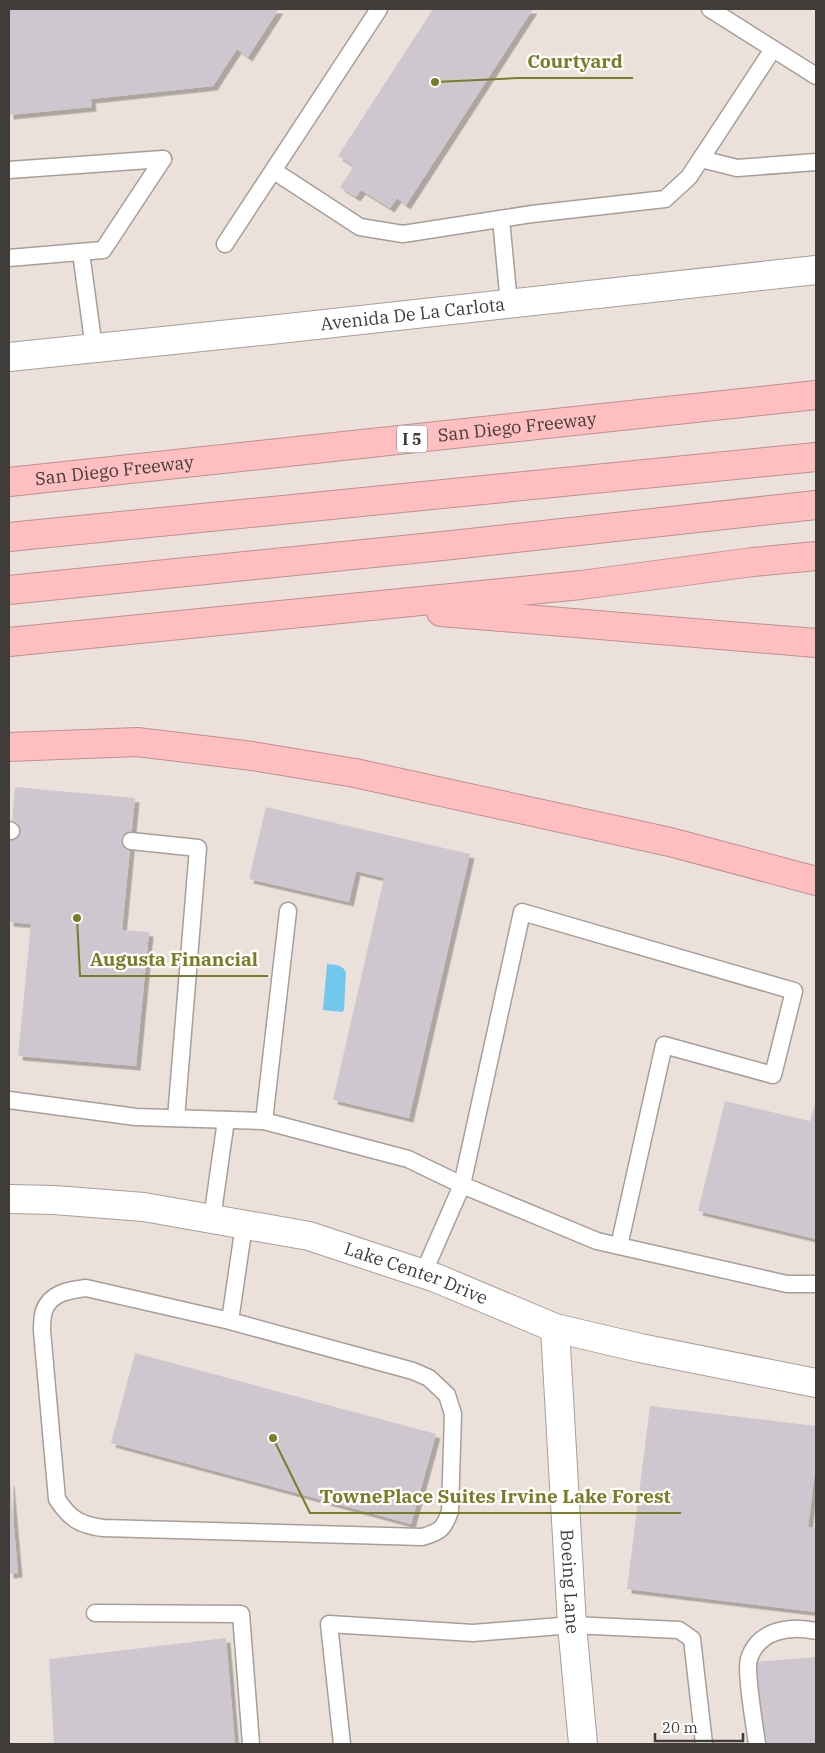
<svg xmlns="http://www.w3.org/2000/svg" width="825" height="1753" font-family="'IBM Plex Serif',serif">
  <style>
    .water { fill: #71c7ec }
    .building { fill: #cec7d0; filter: url(#shadow) }
    .lines { fill: none; stroke-linecap: round; stroke-linejoin: round }
    .lane-casing { stroke: #a89e98; stroke-width: 19 }
    .secondary-casing { stroke: #a89e98; stroke-width: 30 }
    .highway-casing { stroke: #bc9191; stroke-width: 30 }
    .lane { stroke: #fff; stroke-width: 16 }
    .secondary { stroke: #fff; stroke-width: 28 }
    .highway { stroke: #ffbfc1; stroke-width: 28 }
    .labels { text-anchor: middle; stroke-width: 4.5; stroke-linejoin: round; paint-order: stroke }
    .shield { fill: #fff; stroke: #797674; stroke-width: 1 }
    .shield-label { font-size: 16px; font-weight: bold; fill: #403c39 }
    .street-label { font-size: 18px; fill: #403c39; stroke: #fff }
    .leader { fill: none; stroke: #7a7d26; stroke-width: 2 }
    .callout-dot { fill: #7a7d26; stroke: #fff; stroke-width: 2 }
    .callout-label { font-size: 19px; text-anchor: middle; font-weight: bold; fill: #7a7d26; stroke: #fff; stroke-width: 4.5; stroke-linejoin: round; paint-order: stroke }
  </style>
  <defs>
    <filter id="shadow"><feDropShadow dx="4.5" dy="4.5" stdDeviation="0" flood-color="#0004"/></filter>
  </defs>
  <rect width="100%" height="100%" fill="#ece1da"/>
  <!-- water -->
  <path class="water" d="M327,964C335,965 343,964 346,973L344,1010L342,1012L323,1010Z"/>
  <!-- building -->
  <g class="building">
    <path d="M9,9H279L248,57L237,49L213,86L91,99L92,107L9,115Z"/>
    <path d="M433,9H533L406,205L397,198L390,208L361,190L356,197L340,187L354,166L338,156Z"/>
    <path d="M15,787L135,798L122,930L149,932L136,1066L18,1056L31,924L9,922V855Z"/>
    <path d="M266,807L470,854L409,1118L333,1100L384,878L356,871L349,902L249,879Z"/>
    <path d="M816,1100V1239L698,1211L725,1101L810,1121Z"/>
    <path d="M135,1353L436,1434L411,1524L111,1443Z"/>
    <path d="M650,1406L816,1426V1463L808,1527L816,1528V1612L627,1589Z"/>
    <path d="M9,1482H10L18,1573L9,1574Z"/>
    <path d="M226,1638L235,1744H54L49,1659Z"/>
    <path d="M816,1657V1744H761L754,1662Z"/>
  </g>
  <g class="lines">
    <!-- lane casing -->
    <g class="lane-casing">
      <g id="lane">
        <path d="M710,9L816,76"/>
        <path d="M701,159L737,168L816,162"/>
        <path d="M9,170L163,159"/>
        <path d="M274,171L360,227L403,234L532,214L665,199L689,177L773,49"/>
        <path d="M501,219L509,304"/>
        <path d="M225,244L379,9"/>
        <path d="M81,253L94,348"/>
        <path d="M9,258L103,250L163,159"/>
        <path d="M9,830L11,831"/>
        <path d="M131,841L198,848L176,1118"/>
        <path d="M9,1100L136,1117L264,1121L288,911"/>
        <path d="M264,1121L408,1159L462,1185L423,1274"/>
        <path d="M212,1219L226,1120"/>
        <path d="M619,1246L664,1045L773,1075L794,991L522,912L462,1185L597,1241L619,1246L787,1284H816"/>
        <path d="M230,1321L86,1288C69,1290 50,1293 44,1311C42,1317 42,1325 42,1331L57,1499C70,1519 80,1525 103,1528L422,1537C440,1532 444,1529 450,1511L453,1414L447,1395L429,1378L413,1371L230,1321L244,1225"/>
        <path d="M95,1613L241,1614L251,1744"/>
        <path d="M342,1744L329,1624L473,1633L572,1625L679,1630L692,1639L704,1744"/>
        <path d="M757,1744C755,1728 745,1671 749,1659C758,1630 790,1625 816,1631"/>
      </g>
    </g>
    <!-- secondary casing -->
    <g class="secondary-casing">
      <g id="secondary">
        <path id="s1" d="M9,357L270,330L816,270"/>
        <path id="s2" d="M9,1199L54,1200L144,1207L309,1236L436,1278L555,1328L640,1348L816,1383"/>
        <path id="s3" d="M555,1328L572,1625L583,1744"/>
      </g>
    </g>
    <!-- highway casing -->
    <g class="highway-casing">
      <g id="highway">
        <path id="s4" d="M9,482L816,395"/>
        <path d="M9,537L816,457"/>
        <path d="M9,590L452,545L816,505"/>
        <path d="M441,612L816,643"/>
        <path d="M9,642L581,585L753,562L816,556"/>
        <path d="M9,747L137,742L252,756L355,773L670,842L816,881"/>
      </g>
    </g>
    <!-- lane -->
    <use href="#lane" class="lane"/>
    <!-- secondary -->
    <use href="#secondary" class="secondary"/>
    <!-- highway -->
    <use href="#highway" class="highway"/>
  </g>
  <g class="labels">
    <!-- shield labels -->
    <rect class="shield" x="397" y="425.5" width="30" height="27" rx="4"/>
    <g class="shield-label">
      <text x="412" y="445">I 5</text>
    </g>
    <!-- street labels -->
    <g class="street-label">
      <text dy="6" stroke="none"><textPath href="#s1" startOffset="406">Avenida De La Carlota</textPath></text>
      <text dy="6" stroke="none"><textPath href="#s4" startOffset="511">San Diego Freeway</textPath></text>
      <text dy="6" stroke="none"><textPath href="#s4" startOffset="106">San Diego Freeway</textPath></text>
      <text dy="6" stroke="none"><textPath href="#s2" startOffset="416">Lake Center Drive</textPath></text>
      <text dy="6" stroke="none"><textPath href="#s3" startOffset="254">Boeing Lane</textPath></text>
    </g>
  </g>
  <!-- callouts -->
  <path class="leader" d="M435 82L518 78H633M77 918L80 976H268M273 1438L310 1513H681"/>
  <g class="callout-dot">
    <circle cx="435" cy="82" r="5"/>
    <circle cx="77" cy="918" r="5"/>
    <circle cx="273" cy="1438" r="5"/>
  </g>
  <g class="callout-label">
    <text x="575" y="68">Courtyard</text>
    <text x="174" y="966">Augusta Financial</text>
    <text x="495" y="1503">TownePlace Suites Irvine Lake Forest</text>
  </g>
  <!-- border -->
  <rect width="825" height="1753" fill="none" stroke="#403c39" stroke-width="20"/>
  <!-- scale -->
  <path d="M655 1733v8h88v-8" fill="none" stroke="#403c39" stroke-width="2.5"/>
  <text x="662" y="1733" font-size="15" fill="#403c39" stroke="#ffffff" stroke-width="4" paint-order="stroke">20 m</text>
</svg>
